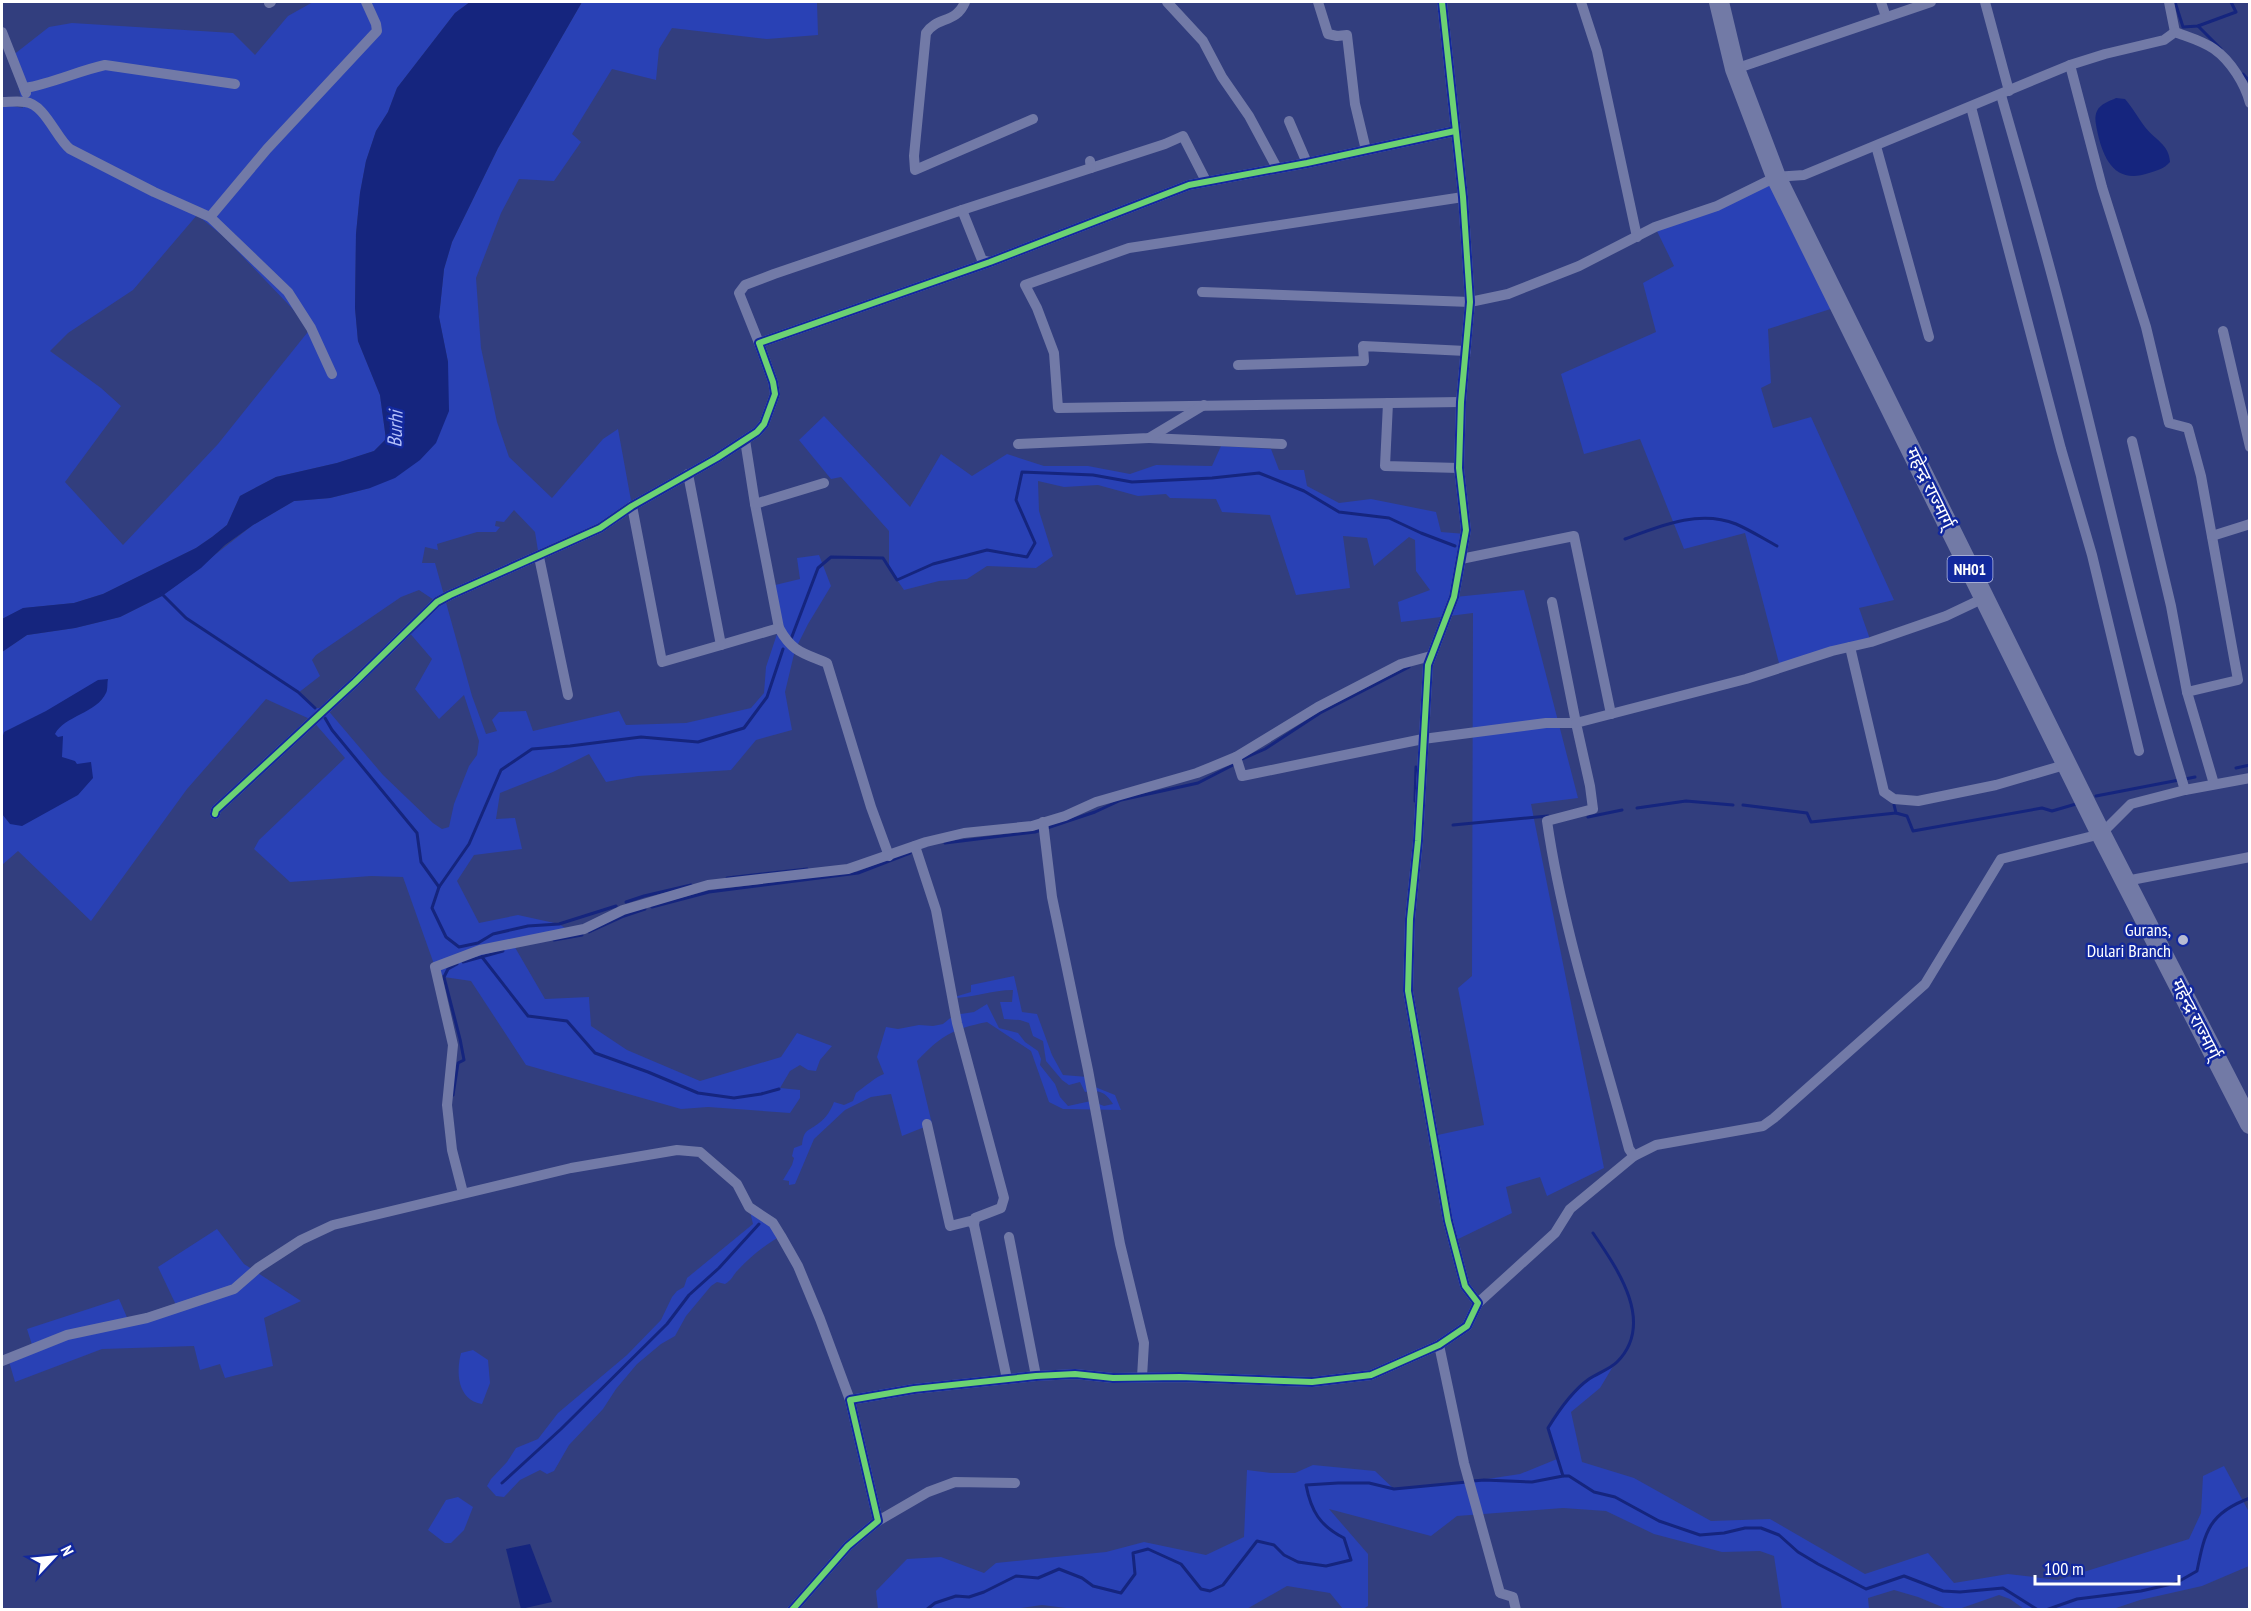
<svg xmlns="http://www.w3.org/2000/svg" width="2251" height="1611" font-family="'PT Sans Narrow','Noto Sans Devanagari',sans-serif">
  <style>
    .green { fill: #2941b5; fill-rule: evenodd }
    .water { fill: #15257e }
    .lines { fill: none; stroke-linecap: round; stroke-linejoin: round }
    .stream { stroke: #15257e; stroke-width: 3 }
    .street { stroke: #727aa7; stroke-width: 10 }
    .highway { stroke: #727aa6; stroke-width: 20 }
    .cycleway-casing { stroke: #12289d; stroke-width: 10 }
    .cycleway { stroke: #6cd273; stroke-width: 6 }
    .poi-dot { fill: #b7bbd2; stroke: #12289d; stroke-width: 2 }
    .labels { text-anchor: middle; stroke-width: 5; stroke-linejoin: round; paint-order: stroke }
    .shield { fill: #12289d; stroke: #b8bee2; stroke-width: 1.5 }
    .shield-label { font-size: 16px; font-weight: bold; fill: #fff }
    .street-label { font-size: 18px; fill: #fff; stroke: #12289d }
    .poi-label { font-size: 18px; fill: #fff; stroke: #12289d; text-anchor: end }
    .water-label { font-size: 20px; font-style: italic; fill: #b4c1fb; stroke: #12289d }
  </style>
  <rect width="100%" height="100%" fill="#323e7e"/>
  <!-- green -->
  <g class="green">
    <path d="M313,2H470L455,13L397,88L388,112L376,131L366,161L360,193L356,234L355,308L358,341L380,395L386,439L374,451L337,463L276,477L240,496L227,525L212,537L196,548L103,594L74,603L24,608L2,619V104L23,108L12,56L49,27L72,23L233,33L255,55L288,16ZM197,215L223,236L311,328L218,444L123,545L65,482L121,406L101,388L50,351L68,333L133,290Z"/>
    <path d="M582,2H817L818,35L767,39L672,28L659,49L656,80L612,69L572,134L581,142L554,181L519,179L501,213L476,278L481,348L497,422L509,457L552,498L603,439L618,429L632,506L539,557L535,532L514,510L504,522L496,521L495,526L500,527L496,532H477L437,544L438,550L425,547L422,563H435L472,696L486,734L497,731L492,720L499,712L526,711L533,731L619,711L626,725L686,723L751,708L764,693L766,667L779,628L771,586L800,579L797,558L819,555L831,586L808,624L795,650L785,692L792,730L756,740L731,770L638,776L606,782L589,754L553,772L500,793L496,819L515,818L522,849L474,855L457,881L479,923L518,915L559,924L571,932L513,944L545,999L589,997L591,1026L627,1050L700,1081L781,1057L797,1033L832,1046L820,1060L816,1071L808,1070L800,1065L790,1071L780,1088L800,1090V1098L790,1113L708,1107L681,1109L526,1065L471,981L444,977L435,967L403,877L371,876L290,882L254,849L259,840L345,758L312,720L266,699L187,789L91,921L18,851L2,865V652L27,635L75,628L120,617L162,596L253,525L294,501L330,498L370,488L448,362L439,317L444,269L452,242L498,148ZM419,590L437,602L408,631L432,659L415,689L439,719L464,695L479,741L477,755L469,766L454,804L449,827L442,829L433,823L383,775L326,708H315L298,693L320,676L312,660L316,655L401,597Z"/>
    <path d="M1776,177L1840,306L1768,329L1771,383L1761,388L1773,428L1811,417L1894,600L1859,608L1871,642L1780,667L1745,533L1684,549L1640,439L1584,454L1561,374L1656,332L1643,283L1674,266L1655,227Z"/>
    <path d="M824,416L910,507L941,454L972,476L1007,454L1044,466H1088L1130,474L1156,465L1212,466L1221,446L1271,449L1279,470H1304L1307,486L1339,503L1371,499L1436,512L1441,532L1466,534L1455,597L1524,590L1578,798L1531,804L1604,1168L1547,1196L1540,1177L1506,1187L1512,1213L1454,1241L1433,1136L1484,1125L1458,988L1472,976L1473,613L1401,622L1398,602L1430,590L1416,571L1415,540L1409,537L1374,566L1367,538L1343,536L1350,588L1296,595L1270,515L1222,512L1216,499L1170,498L1166,494L1138,496L1098,485L1064,487L1038,481L1039,511L1053,556L1036,568L987,566L967,579L939,581L904,590L889,568V531L841,477L831,479L799,440Z"/>
    <path d="M1014,976L1022,1012L1037,1014L1052,1055L1063,1075L1088,1077L1095,1087L1115,1095L1121,1110L1063,1109L1049,1102L1031,1051L987,1022C952,1029 941,1036 917,1061L932,1124L902,1136L891,1094L871,1097L845,1110L814,1139L795,1184L789,1185V1181L783,1180L792,1165L794,1158L792,1156L794,1148L802,1145C804,1128 808,1132 819,1123C826,1118 831,1110 834,1102L844,1105L853,1101L856,1093C863,1088 877,1076 884,1074L877,1057L886,1027L898,1029L919,1025L933,1026L943,1024L954,1015L974,1012L987,1004L999,1028L1018,1033L1025,1042L1038,1051L1041,1059L1040,1065L1055,1084L1060,1097L1068,1106L1091,1101L1104,1106L1113,1104C1106,1092 1098,1089 1085,1092L1080,1082L1069,1085L1062,1080L1046,1061L1043,1041L1033,1036L1029,1023L1020,1020L1004,1019L1000,1002H1012L1013,990C992,990 973,998 951,998L971,992V985Z"/>
    <path d="M749,1207L781,1236C767,1243 749,1258 738,1270C733,1275 732,1280 725,1284L717,1282L711,1286L686,1316L675,1336L661,1344L637,1364L616,1389L603,1409L569,1445L554,1471L547,1474L540,1470L520,1480L504,1497L496,1496L487,1486L491,1479L507,1462L516,1448L538,1439L558,1413L627,1355L661,1320L672,1297L677,1291L684,1287L687,1278L753,1224Z"/>
    <path d="M217,1229L244,1264L301,1301L264,1318L273,1366L225,1378L220,1364L200,1370L194,1346L102,1349L15,1382L8,1358L33,1348L27,1329L119,1299L129,1322L177,1307L158,1267Z"/>
    <path d="M473,1350L488,1360L490,1383L482,1404C457,1400 456,1372 461,1353Z"/>
    <path d="M1615,1363L1600,1388L1571,1412L1582,1462L1634,1478L1711,1521L1770,1519L1865,1574L1928,1553L1954,1583L2008,1574L2058,1580L2189,1539L2201,1513L2203,1476L2224,1466L2249,1512V1566L2202,1586L2140,1600L2113,1609H2024L2010,1599L1999,1595L1959,1609H1947L1918,1597L1894,1590L1868,1598L1869,1609H1782L1774,1556L1760,1551L1722,1552L1654,1534L1606,1511L1563,1508L1457,1516L1431,1536L1329,1509L1368,1554V1606L1363,1609H1343L1330,1593L1287,1586L1245,1610H1082L1042,1605L1008,1610L878,1609L876,1591L907,1559L941,1557L984,1573L996,1563L1106,1552L1144,1542L1206,1555L1244,1537L1247,1470L1271,1473H1295L1313,1465L1375,1471L1394,1489L1461,1483L1520,1474L1557,1459L1548,1428C1568,1396 1583,1382 1615,1363Z"/>
    <path d="M458,1497L473,1507L464,1530L451,1543H445L428,1530L446,1500Z"/>
  </g>
  <!-- water -->
  <g class="water">
    <path d="M470,2H582L498,148L452,242L444,269L439,317L448,362L449,411L436,443L420,460L395,478L370,488L330,498L294,501L253,525L225,545L201,568L162,596L120,617L75,628L27,635L2,652V619L23,608L74,603L103,594L196,548L212,537L227,525L240,496L276,477L337,463L374,451L386,439L380,395L358,341L355,308L356,234L360,193L366,161L376,131L388,112L397,88L455,13Z"/>
    <path d="M2116,98L2125,99C2133,108 2138,118 2145,127C2155,140 2169,144 2170,162C2164,169 2158,170 2149,173C2115,185 2103,159 2097,130C2096,124 2094,117 2097,111C2100,104 2110,101 2116,98Z"/>
    <path d="M108,679C107,683 108,690 106,693C97,713 64,716 55,734L58,737L63,736L62,757L75,761L77,764L91,762L93,778L78,795L22,826L10,824L2,814V739L4,732L46,711L98,680Z"/>
    <path d="M530,1544L552,1602L521,1609L506,1549Z"/>
  </g>
  <g class="lines">
    <!-- stream -->
    <g class="stream">
      <path d="M2175,2L2183,27L2198,26L2236,12L2231,2"/>
      <path d="M2198,26L2221,49"/>
      <path d="M2243,74L2250,82"/>
      <path d="M1625,539C1660,526 1699,509 1736,524C1750,530 1764,539 1777,546"/>
      <path d="M161,593L186,618L298,692L315,708"/>
      <path d="M791,639L818,568L831,557L883,558L897,580L933,564L987,550L1027,557L1035,543L1016,500L1022,472L1093,475L1132,482L1212,478L1259,473L1304,491L1339,512L1389,518L1421,533L1455,546"/>
      <path d="M325,718L332,730L417,833L421,862L439,887L469,844L501,770L532,749L570,746L641,737L698,742L744,728L767,697L783,649"/>
      <path d="M1240,760L1265,749L1320,713L1409,667"/>
      <path d="M2236,768L2250,765"/>
      <path d="M2185,779L2195,777"/>
      <path d="M2096,796L2179,780"/>
      <path d="M1415,801L1416,767"/>
      <path d="M1743,805L1807,813L1811,822L1896,813"/>
      <path d="M1894,805L1896,813L1907,816L1913,831L2042,808L2052,811L2076,804"/>
      <path d="M1637,808L1686,801L1733,805"/>
      <path d="M1588,817L1622,810"/>
      <path d="M1453,825L1548,816"/>
      <path d="M945,843L1035,832L1095,812L1121,800L1198,783L1233,765"/>
      <path d="M727,878L807,869"/>
      <path d="M439,887L432,908L446,937L459,947L478,943L493,934L528,926L559,924L616,906"/>
      <path d="M626,902L644,896L691,885"/>
      <path d="M652,907L709,892L858,873L910,853"/>
      <path d="M589,932L624,916L645,909"/>
      <path d="M554,940L582,935"/>
      <path d="M482,957L528,1016L567,1021L595,1053L648,1072L698,1093L734,1098L761,1094L779,1089"/>
      <path d="M463,962L503,951"/>
      <path d="M453,1095L458,1063L464,1060L460,1039L444,977L448,969L457,964"/>
      <path d="M1564,1476H1569L1594,1492L1615,1497L1659,1521L1700,1535L1724,1533L1745,1528H1761L1779,1535L1798,1552L1818,1564L1866,1589L1904,1576L1943,1591L1960,1592L2003,1588L2038,1610"/>
      <path d="M1473,1481L1484,1480L1532,1482L1563,1476L1548,1428C1559,1410 1572,1391 1589,1379C1598,1373 1610,1369 1617,1362C1656,1323 1617,1268 1593,1233"/>
      <path d="M502,1483L561,1429L667,1324L689,1295L719,1268L759,1224"/>
      <path d="M926,1610L935,1603L956,1596L969,1597L984,1592L1016,1576L1038,1578L1059,1569L1082,1578L1093,1586L1121,1593L1135,1574L1133,1553L1148,1549L1181,1564L1201,1589L1210,1591L1223,1585L1257,1541L1274,1545L1284,1555L1298,1562L1326,1566L1351,1560L1344,1538C1320,1526 1311,1511 1306,1485L1338,1483H1369L1394,1489L1467,1482"/>
      <path d="M2046,1610L2077,1599L2141,1591L2176,1583L2197,1571C2205,1531 2209,1513 2250,1498"/>
    </g>
    <!-- street -->
    <g class="street">
      <path d="M965,2C956,24 937,16 926,33L914,156L915,170L1033,119"/>
      <path d="M1167,2L1203,41L1222,77L1249,116L1277,168"/>
      <path d="M1318,2L1328,34L1337,36L1347,35L1355,104L1366,150"/>
      <path d="M1581,2L1597,51L1637,237"/>
      <path d="M1881,2L1886,17"/>
      <path d="M1985,2L2009,91"/>
      <path d="M2169,2L2175,32"/>
      <path d="M269,3L271,2"/>
      <path d="M2,32L26,93"/>
      <path d="M2070,65L2102,187L2146,327L2169,423L2188,428L2201,476L2238,680L2187,692L2214,784"/>
      <path d="M1735,69L1931,2"/>
      <path d="M25,88C53,83 78,71 105,65L235,84"/>
      <path d="M2001,95C2022,169 2044,243 2063,318C2104,476 2137,635 2185,790"/>
      <path d="M2,102C9,102 18,101 25,102C45,104 56,138 70,149L154,192L210,217L288,292L311,328L332,374"/>
      <path d="M1971,107L2061,449L2092,555L2139,751"/>
      <path d="M1289,121L1307,163"/>
      <path d="M1876,146L1929,337"/>
      <path d="M1090,161L1091,168L1165,144L1183,136L1206,181"/>
      <path d="M962,210L1091,168"/>
      <path d="M210,217L267,149L377,31L376,24L366,2"/>
      <path d="M1202,292L1470,302L1508,294L1579,266L1655,227L1717,206L1776,177L1804,175L2070,65L2105,54L2164,40L2175,32C2188,37 2203,41 2214,49C2231,61 2245,84 2250,103"/>
      <path d="M2223,331L2250,447"/>
      <path d="M759,343L739,293L745,285L774,274L962,210L982,260L990,262"/>
      <path d="M1238,365L1364,361L1363,346L1466,351"/>
      <path d="M1461,402L1058,408L1054,353L1037,308L1025,285L1129,248L1463,197"/>
      <path d="M1388,403L1385,466L1459,468"/>
      <path d="M1149,438L1282,444"/>
      <path d="M745,440L755,504L779,628C792,652 803,653 827,663L871,807L889,856"/>
      <path d="M2132,441L2171,606L2187,692"/>
      <path d="M1018,444L1149,438L1204,405"/>
      <path d="M688,474L721,645L779,628"/>
      <path d="M755,504L824,483"/>
      <path d="M632,506L662,662L721,645"/>
      <path d="M2212,536L2250,524"/>
      <path d="M539,557L568,695"/>
      <path d="M1461,559L1574,536L1611,714"/>
      <path d="M1850,647L1884,792L1894,799L1918,801L1996,785L2068,764"/>
      <path d="M1236,757L1242,776L1423,739L1546,723H1576L1552,602"/>
      <path d="M215,814L216,810L355,682L437,602L450,595L600,528L632,506L717,458L757,432L764,424L775,394L773,382L759,343L990,262L1189,185L1307,163L1455,131"/>
      <path d="M1043,822L1052,897L1088,1070L1120,1244L1144,1343L1142,1377"/>
      <path d="M915,846L936,910L957,1023L1004,1198L1001,1208L975,1218L974,1225"/>
      <path d="M2126,881L2250,857"/>
      <path d="M927,1124L950,1226L970,1221L974,1225L1007,1379"/>
      <path d="M1634,1156L1629,1149C1600,1041 1563,932 1547,821L1593,809L1590,786L1576,723L1746,679L1832,651L1871,642L1946,616L1984,598"/>
      <path d="M463,1193L452,1150L447,1105L453,1045L435,967L480,950L584,929L623,910L708,885L848,869L926,842L964,833L1032,826L1065,816L1096,802L1197,773L1236,757L1318,707L1401,664L1431,656"/>
      <path d="M1009,1237L1036,1376"/>
      <path d="M1478,1303L1555,1233L1570,1209L1634,1156L1656,1145L1763,1126L1774,1118L1925,984L2001,859L2101,834L2131,804L2185,790L2250,778"/>
      <path d="M1439,1345L1464,1463L1500,1593L1513,1597L1516,1610"/>
      <path d="M2,1361L67,1335L147,1318L234,1289L258,1268L301,1240L333,1225L571,1168L677,1150L700,1152L737,1184L749,1207L773,1223L781,1236L798,1266L820,1319L850,1400"/>
      <path d="M878,1521L928,1492L955,1482L1015,1483"/>
      <path d="M792,1610L848,1546L878,1521L850,1400L914,1389L1036,1376L1075,1374L1113,1378L1180,1377L1312,1382L1371,1375L1439,1345L1467,1326L1478,1303L1465,1286L1448,1221L1408,991L1410,919L1418,841L1428,665L1454,597L1466,530L1459,468L1461,402L1470,302L1463,197L1442,2"/>
    </g>
    <!-- highway -->
    <path class="highway" d="M1719,2L1735,69L1776,177L2101,834L2250,1124"/>
    <!-- cycleway casing -->
    <g class="cycleway-casing">
      <g id="cycleway">
        <path d="M215,814L216,810L355,682L437,602L450,595L600,528L632,506L717,458L757,432L764,424L775,394L773,382L759,343L990,262L1189,185L1307,163L1455,131"/>
        <path d="M792,1610L848,1546L878,1521L850,1400L914,1389L1036,1376L1075,1374L1113,1378L1180,1377L1312,1382L1371,1375L1439,1345L1467,1326L1478,1303L1465,1286L1448,1221L1408,991L1410,919L1418,841L1428,665L1454,597L1466,530L1459,468L1461,402L1470,302L1463,197L1442,2"/>
      </g>
    </g>
    <!-- cycleway -->
    <use href="#cycleway" class="cycleway"/>
  </g>
  <!-- markers -->
  <circle class="poi-dot" cx="2183" cy="940" r="6"/>
  <g class="labels">
    <!-- shield labels -->
    <rect class="shield" x="1947.5" y="556" width="45" height="26" rx="4.5"/>
    <g class="shield-label">
      <text x="1970" y="575">NH01</text>
    </g>
    <!-- street labels -->
    <g class="street-label">
      <text transform="translate(1930 488) rotate(64)" y="6">महेन्द्र राज्मार्ग्</text>
      <text transform="translate(2196 1019) rotate(63)" y="6">महेन्द्र राज्मार्ग्</text>
    </g>
    <!-- poi labels -->
    <g class="poi-label">
      <text x="2171" y="936">Gurans,<tspan x="2171" dy="21">Dulari Branch</tspan></text>
    </g>
    <!-- water labels -->
    <g class="water-label">
      <text transform="translate(395 429) rotate(-88)" y="7">Burhi</text>
    </g>
  </g>
  <!-- border -->
  <rect width="2251" height="1611" fill="none" stroke="#ffffff" stroke-width="6"/>
  <!-- north arrow -->
  <g transform="translate(54 1557) rotate(64)" stroke="#12289d" stroke-width="4.5" paint-order="stroke">
  <path d="M0-4.5L10 22L0 15L-10 22Z" fill="#ffffff"/>
  <text y="-9" font-size="16" font-weight="bold" text-anchor="middle" fill="#ffffff">N</text>
  </g>
  <!-- scale -->
  <path d="M2035 1575v9h144v-9" fill="none" stroke="#ffffff" stroke-width="3"/>
  <text x="2044" y="1575" font-size="18" fill="#ffffff" stroke="#12289d" stroke-width="4.5" paint-order="stroke">100 m</text>
</svg>
